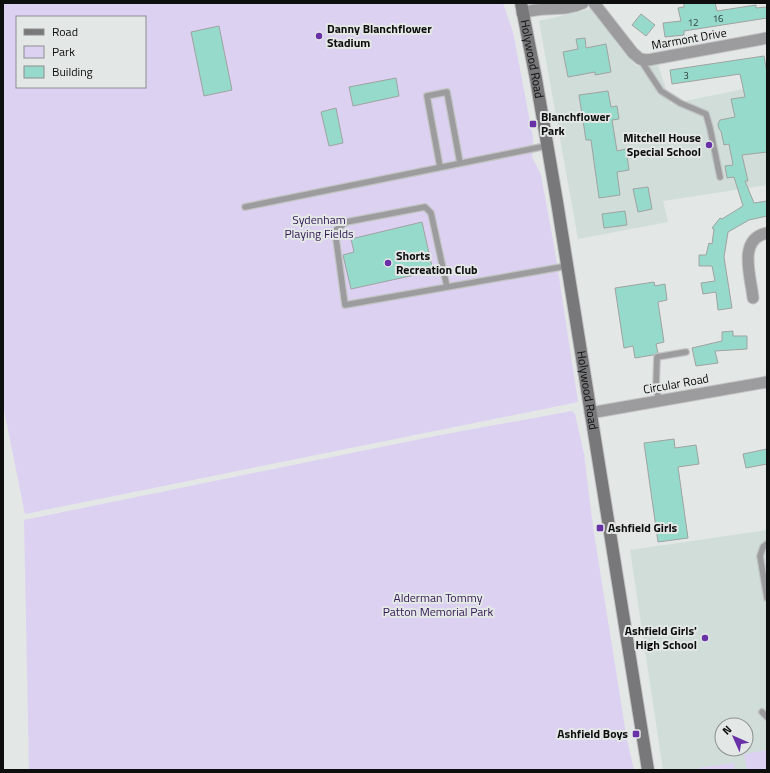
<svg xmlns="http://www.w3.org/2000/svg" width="770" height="773" font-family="'Titillium Web',sans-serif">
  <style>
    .built { fill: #d0ddd9; fill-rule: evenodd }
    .green { fill: #dcd1f1; fill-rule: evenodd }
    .building { fill: #96dacb; stroke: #9fa3a2 }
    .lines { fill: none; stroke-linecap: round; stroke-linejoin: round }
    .service-casing { stroke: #c1c4c3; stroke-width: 8 }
    .minor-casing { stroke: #c1c4c3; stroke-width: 13 }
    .secondary-casing { stroke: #c1c4c3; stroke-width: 14 }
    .service { stroke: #9c9b9d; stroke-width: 5.5 }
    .minor { stroke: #9c9b9d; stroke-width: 11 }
    .secondary { stroke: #787779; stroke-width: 12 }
    .poi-dot { fill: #6931a7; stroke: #e3e7e6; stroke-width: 1.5 }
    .labels { text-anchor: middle; stroke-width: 4; stroke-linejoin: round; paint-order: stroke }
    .number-label { font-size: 10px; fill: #2f413d }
    .poi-label { font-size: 12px; font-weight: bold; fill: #0d0e0e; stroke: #e3e7e6; text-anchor: start }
    .street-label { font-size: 12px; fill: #0d0e0e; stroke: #e3e7e6 }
    .park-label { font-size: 12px; fill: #331853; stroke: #e3e7e6 }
  </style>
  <rect width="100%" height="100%" fill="#e3e7e6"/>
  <!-- built -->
  <g class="built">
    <path d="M591,9L636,66L657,62L671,104L767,84V185L663,201L668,222L578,239L539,21Z"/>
    <path d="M767,530V770H663L630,550ZM722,725H746V749H722Z"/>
  </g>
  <!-- green -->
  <g class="green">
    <path d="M3,3H503L513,32L533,138L532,157L541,175L555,251L578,402L25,514L3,405ZM17,17H145V87H17Z"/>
    <path d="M572,411L575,414L584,454L593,527L627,740L634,770H29L24,520L430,437Z"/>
    <path d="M767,750V770H747L744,754Z"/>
    <path d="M734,763L735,770H698V768Z"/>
  </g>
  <!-- building -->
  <g class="building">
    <path d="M684,3H715L717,11L756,5V8L767,7V18L684,31V35L665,37L663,23L681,21L678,8L684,7Z"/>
    <path d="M641,14L655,25L646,36L632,25Z"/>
    <path d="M219,26L232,90L204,96L191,32Z"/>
    <path d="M585,38L586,48L606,44L611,72L595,75V72L568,77L563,52L578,49L576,39Z"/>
    <path d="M764,56L767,73V152L742,155L748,181H745L754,203L767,201V216L749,220L728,232L724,257L732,308L718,310L716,292L703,294L701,283L715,281L712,266H699V255H706L709,243L712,244L714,229L712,228L720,218L722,219L743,206L734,177L727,178L725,166L733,165L729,144L724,145L721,131L719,129L718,124L720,120L735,117L731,99L745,97L740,74L672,84L670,70Z"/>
    <path d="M396,78L399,96L353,106L349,87Z"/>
    <path d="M608,91L611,107L617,106L619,119L612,120L617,151L626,149L629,170L617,172L620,195L599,198L591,140H586L579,95Z"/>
    <path d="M336,108L343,143L329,146L321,112Z"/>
    <path d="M648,187L652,209L638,212L633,189Z"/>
    <path d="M625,211L627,225L604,228L602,214Z"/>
    <path d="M422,222L433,271L351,289L343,255L354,252L351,239Z"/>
    <path d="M654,282L655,286L665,284L667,300L658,302L664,342L656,344L658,353L653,355L635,358L633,346L624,348L615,288Z"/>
    <path d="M733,331V336H747V349L715,351L718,363L696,366L692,348L722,341V332Z"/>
    <path d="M674,439L675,448L696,445L699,464L678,467L688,538L658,542L644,443Z"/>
    <path d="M767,449V464L746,468L743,454Z"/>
  </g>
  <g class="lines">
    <!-- service casing -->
    <g class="service-casing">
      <g id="service">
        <path d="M640,59L661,91L680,103L706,114L710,128L720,177"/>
        <path d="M440,167L427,96L447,92L460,163"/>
        <path d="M245,207L546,146"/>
        <path d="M447,287L431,213L425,207L346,222L335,231L345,305L567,266"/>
        <path d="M659,401L656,387L657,357L686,352"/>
        <path d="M767,544L763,547L760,556L767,598"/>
        <path d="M762,712L767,717"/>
      </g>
    </g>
    <!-- minor casing -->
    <g class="minor-casing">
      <g id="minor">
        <path d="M594,3L633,53L640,59L648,60L767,38"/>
        <path d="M522,13C542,6 565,12 583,3"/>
        <path d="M753,298C751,277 737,239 767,233"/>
        <path d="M590,413L767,382"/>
      </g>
    </g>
    <!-- secondary casing -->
    <g class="secondary-casing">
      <g id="secondary">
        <path id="s1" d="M521,3L536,79L557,202L648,770"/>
      </g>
    </g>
    <!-- service -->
    <use href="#service" class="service"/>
    <!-- minor -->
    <use href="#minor" class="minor"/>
    <!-- secondary -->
    <use href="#secondary" class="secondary"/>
  </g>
  <!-- markers -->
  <g class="poi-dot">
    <circle cx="319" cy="36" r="4"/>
    <rect x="529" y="120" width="8" height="8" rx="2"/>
    <circle cx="709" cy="145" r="4"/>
    <circle cx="388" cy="263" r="4"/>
    <rect x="596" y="524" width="8" height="8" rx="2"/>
    <circle cx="705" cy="638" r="4"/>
    <rect x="632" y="730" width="8" height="8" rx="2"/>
  </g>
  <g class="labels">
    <!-- number labels -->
    <g class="number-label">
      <text x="718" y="22">16</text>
      <text x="693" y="26">12</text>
      <text x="686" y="79">3</text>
    </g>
    <!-- poi labels -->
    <g class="poi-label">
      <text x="327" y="33">Danny Blanchflower<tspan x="327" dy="14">Stadium</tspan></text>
      <text x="541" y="121">Blanchflower<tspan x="541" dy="14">Park</tspan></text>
      <text x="701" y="142" text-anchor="end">Mitchell House<tspan x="701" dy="14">Special School</tspan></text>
      <text x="396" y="260">Shorts<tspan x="396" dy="14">Recreation Club</tspan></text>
      <text x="608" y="532">Ashfield Girls</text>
      <text x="697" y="635" text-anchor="end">Ashfield Girls'<tspan x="697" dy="14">High School</tspan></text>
      <text x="628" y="738" text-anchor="end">Ashfield Boys</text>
    </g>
    <!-- street labels -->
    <g class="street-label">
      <text transform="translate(689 39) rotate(-10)" y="4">Marmont Drive</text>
      <text dy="4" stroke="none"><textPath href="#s1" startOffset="57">Holywood Road</textPath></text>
      <text transform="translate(676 384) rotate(-10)" y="4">Circular Road</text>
      <text dy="4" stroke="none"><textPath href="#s1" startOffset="393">Holywood Road</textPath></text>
    </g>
    <!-- park labels -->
    <g class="park-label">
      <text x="319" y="224">Sydenham<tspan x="319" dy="14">Playing Fields</tspan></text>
      <text x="438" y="602">Alderman Tommy<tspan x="438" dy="14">Patton Memorial Park</tspan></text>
    </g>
  </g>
  <!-- border -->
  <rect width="770" height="773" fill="none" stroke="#0d0e0e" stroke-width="8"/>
  <!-- legend -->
  <rect x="16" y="16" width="130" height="72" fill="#e3e7e6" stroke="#8d9090"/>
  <rect x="24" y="29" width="20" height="6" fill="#787779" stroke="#8d9090"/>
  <text x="52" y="36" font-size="12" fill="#0d0e0e">Road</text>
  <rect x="24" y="46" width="20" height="12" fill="#dcd1f1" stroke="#8d9090"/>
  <text x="52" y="56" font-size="12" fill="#0d0e0e">Park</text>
  <rect x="24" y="66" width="20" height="12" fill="#96dacb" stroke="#8d9090"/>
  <text x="52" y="76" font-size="12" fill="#0d0e0e">Building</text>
  <!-- north arrow -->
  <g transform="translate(734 737) rotate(315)"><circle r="19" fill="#e3e7e6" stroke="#8d9090"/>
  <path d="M0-3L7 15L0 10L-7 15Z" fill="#6931a7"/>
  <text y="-6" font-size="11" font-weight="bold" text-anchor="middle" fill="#0d0e0e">N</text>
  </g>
</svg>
